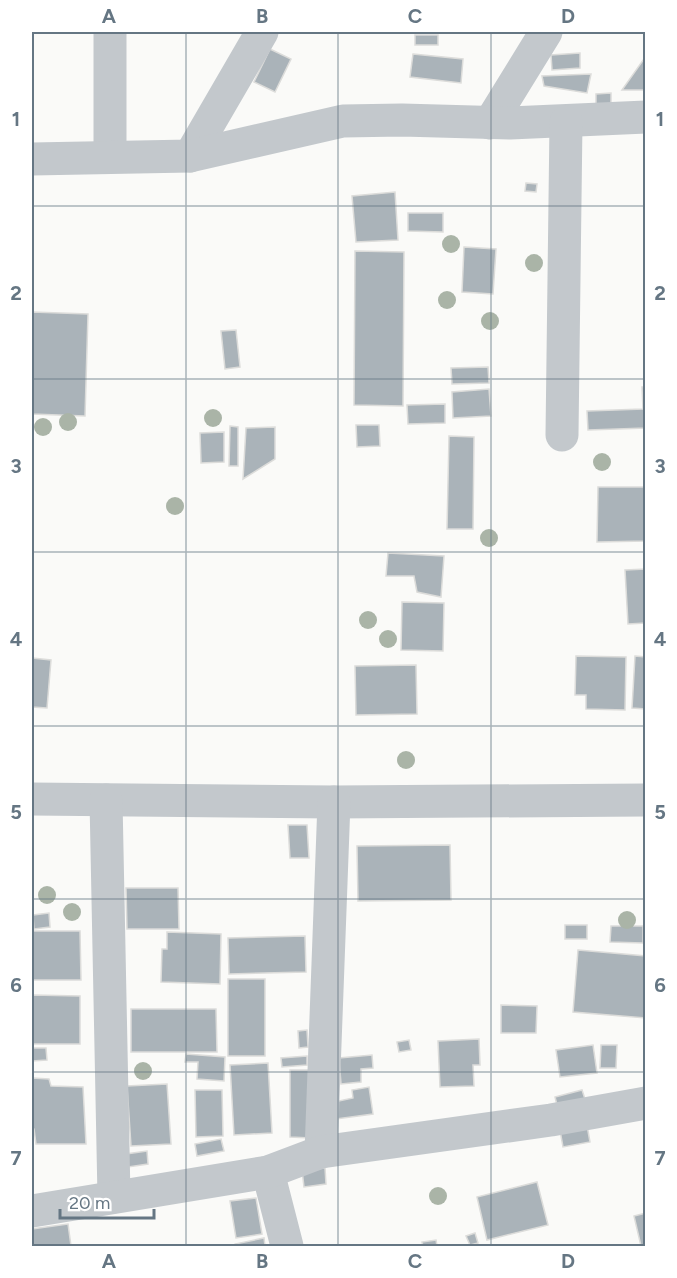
<svg xmlns="http://www.w3.org/2000/svg" width="677" height="1278" font-family="Figtree,sans-serif">
  <style>
    .building { fill: #aab3b9; stroke: #dcdcda; stroke-width: 1.5 }
    .lines { fill: none; stroke-linecap: round; stroke-linejoin: round }
    .street { stroke: #c3c8cc; stroke-width: 33 }
    .tree { fill: #aab4a7 }
    .grid { fill: none; stroke: #657683; stroke-width: 1.5; stroke-opacity: 0.55 }
    .neatline { fill: none; stroke: #657683; stroke-width: 2 }
    .grid-label { font-size: 20px; text-anchor: middle; font-weight: bold; fill: #657683 }
  </style>
  <rect width="100%" height="100%" fill="#fafaf8"/>
  <!-- building -->
  <g class="building">
    <rect x="415" y="35" width="23" height="10"/>
    <path d="M270,49L291,59L275,92L254,82Z"/>
    <path d="M580,53V68L552,70L551,55Z"/>
    <path d="M413,54L463,59L461,83L410,77Z"/>
    <path d="M646,56V90H622Z"/>
    <path d="M591,74L587,93L544,86L542,76Z"/>
    <path d="M611,93V107H596V94Z"/>
    <path d="M526,183L537,184L536,192L525,191Z"/>
    <path d="M395,192L398,240L356,242L352,196Z"/>
    <path d="M408,213H443V232L408,231Z"/>
    <path d="M464,247L496,249L493,294L462,292Z"/>
    <path d="M355,251L404,252L403,406L354,405Z"/>
    <path d="M32,312L88,314L85,416L32,414Z"/>
    <path d="M236,330L240,367L225,369L221,331Z"/>
    <path d="M488,367L489,383L452,384L451,368Z"/>
    <path d="M642,387H646V428L588,430L587,411L643,409Z"/>
    <path d="M489,389L491,416L453,418L452,392Z"/>
    <path d="M445,404V423L408,424L407,405Z"/>
    <path d="M356,425H379L380,446L357,447Z"/>
    <path d="M230,426L238,427V466H229Z"/>
    <path d="M275,427V459L243,479L246,428Z"/>
    <path d="M224,432V462L201,463L200,433Z"/>
    <path d="M449,436L474,437L473,529H447Z"/>
    <path d="M598,487H646V541L597,542Z"/>
    <path d="M388,553L444,556L441,597L417,592L414,576H386Z"/>
    <path d="M646,569V623L628,624L625,570Z"/>
    <path d="M402,602L444,603L443,651L401,650Z"/>
    <path d="M576,656L626,657L625,710L586,709V695H575Z"/>
    <path d="M635,656L646,657V709L632,708Z"/>
    <path d="M32,658L51,660L47,708L32,707Z"/>
    <path d="M416,665L417,714L356,715L355,666Z"/>
    <path d="M288,825H307L309,858H290Z"/>
    <path d="M450,845L451,900L358,901L357,846Z"/>
    <path d="M126,888H178L179,929H127Z"/>
    <path d="M49,913L50,927L34,929L33,915Z"/>
    <rect x="565" y="925" width="22" height="14"/>
    <path d="M611,926H643V943L610,942Z"/>
    <path d="M32,931H80L81,980H32Z"/>
    <path d="M167,932L221,934L220,984L161,982L162,949H167Z"/>
    <path d="M305,936L306,972L229,974L228,938Z"/>
    <path d="M578,950L646,956V1018L573,1012Z"/>
    <rect x="228" y="979" width="37" height="77"/>
    <path d="M32,995L80,996V1044H32Z"/>
    <path d="M501,1005L537,1006L536,1033H501Z"/>
    <path d="M131,1009H216L217,1052H131Z"/>
    <path d="M307,1030L308,1047L299,1048L298,1031Z"/>
    <path d="M479,1039L480,1065H473L474,1086L440,1087L438,1041Z"/>
    <path d="M409,1040L411,1050L399,1052L397,1042Z"/>
    <path d="M593,1045L597,1073L560,1077L556,1050Z"/>
    <path d="M601,1045H617L616,1068H600Z"/>
    <path d="M32,1048H46L47,1060L32,1061Z"/>
    <path d="M186,1054L225,1057L224,1081L197,1079L198,1062H185Z"/>
    <path d="M372,1055L373,1068L361,1069V1082L341,1084L339,1058Z"/>
    <path d="M307,1056V1065L282,1067L281,1058Z"/>
    <path d="M268,1063L272,1133L234,1135L230,1065Z"/>
    <path d="M290,1070H311V1138L290,1137Z"/>
    <path d="M32,1078L49,1079L51,1086L83,1087L86,1144H36L34,1129L32,1128Z"/>
    <path d="M167,1084L171,1144L131,1146L127,1086Z"/>
    <path d="M369,1087L373,1114L336,1119L334,1102L353,1098L352,1090Z"/>
    <path d="M195,1090H222L223,1136L196,1137Z"/>
    <path d="M582,1090L586,1102L558,1109L555,1097Z"/>
    <path d="M586,1120L590,1142L563,1147L559,1125Z"/>
    <path d="M221,1139L224,1151L197,1156L195,1144Z"/>
    <path d="M147,1151L148,1164L128,1167L126,1154Z"/>
    <path d="M325,1168L326,1184L304,1187L302,1170Z"/>
    <path d="M537,1182L548,1225L487,1240L477,1197Z"/>
    <path d="M256,1198L262,1234L236,1238L230,1201Z"/>
    <path d="M646,1213V1246H641L634,1216Z"/>
    <path d="M68,1224L71,1246H32V1229Z"/>
    <path d="M475,1233L478,1243L470,1245L466,1236Z"/>
    <path d="M264,1238L265,1246H235V1244Z"/>
    <path d="M436,1240L437,1246H423L422,1242Z"/>
  </g>
  <g class="lines">
    <!-- street -->
    <g class="street">
      <path d="M490,123L546,32"/>
      <path d="M190,156L262,32"/>
      <path d="M110,157V32"/>
      <path d="M32,159L190,156L343,121L402,120L510,123L646,117"/>
      <path d="M562,435L566,122"/>
      <path d="M32,799L334,802L646,800"/>
      <path d="M106,800L114,1197"/>
      <path d="M321,1152L334,802"/>
      <path d="M268,1172L287,1246"/>
      <path d="M32,1211L268,1172L321,1152L551,1120L646,1103"/>
    </g>
  </g>
  <!-- trees -->
  <g class="tree">
    <circle cx="451" cy="244" r="9"/>
    <circle cx="534" cy="263" r="9"/>
    <circle cx="447" cy="300" r="9"/>
    <circle cx="490" cy="321" r="9"/>
    <circle cx="213" cy="418" r="9"/>
    <circle cx="68" cy="422" r="9"/>
    <circle cx="43" cy="427" r="9"/>
    <circle cx="602" cy="462" r="9"/>
    <circle cx="175" cy="506" r="9"/>
    <circle cx="489" cy="538" r="9"/>
    <circle cx="368" cy="620" r="9"/>
    <circle cx="388" cy="639" r="9"/>
    <circle cx="406" cy="760" r="9"/>
    <circle cx="47" cy="895" r="9"/>
    <circle cx="72" cy="912" r="9"/>
    <circle cx="627" cy="920" r="9"/>
    <circle cx="143" cy="1071" r="9"/>
    <circle cx="438" cy="1196" r="9"/>
  </g>
  <!-- grid -->
  <path class="grid" d="M186,32V1246M338,32V1246M491,32V1246M32,206H646M32,379H646M32,552H646M32,726H646M32,899H646M32,1072H646"/>
  <!-- border -->
  <rect width="677" height="1278" fill="none" stroke="#ffffff" stroke-width="66"/>
  <!-- scale -->
  <path d="M60 1209v9h94v-9" fill="none" stroke="#657683" stroke-width="3"/>
  <text x="69" y="1209" font-size="18" fill="#657683" stroke="#ffffff" stroke-width="4.5" paint-order="stroke">20 m</text>
  <rect x="33" y="33" width="611" height="1212" class="neatline"/>
  <g class="grid-label">
    <text x="109" y="23">A</text>
    <text x="262" y="23">B</text>
    <text x="415" y="23">C</text>
    <text x="568" y="23">D</text>
    <text x="16" y="126">1</text>
    <text x="660" y="126">1</text>
    <text x="16" y="300">2</text>
    <text x="660" y="300">2</text>
    <text x="16" y="473">3</text>
    <text x="660" y="473">3</text>
    <text x="16" y="646">4</text>
    <text x="660" y="646">4</text>
    <text x="16" y="819">5</text>
    <text x="660" y="819">5</text>
    <text x="16" y="992">6</text>
    <text x="660" y="992">6</text>
    <text x="16" y="1165">7</text>
    <text x="660" y="1165">7</text>
    <text x="109" y="1268">A</text>
    <text x="262" y="1268">B</text>
    <text x="415" y="1268">C</text>
    <text x="568" y="1268">D</text>
  </g>
</svg>
